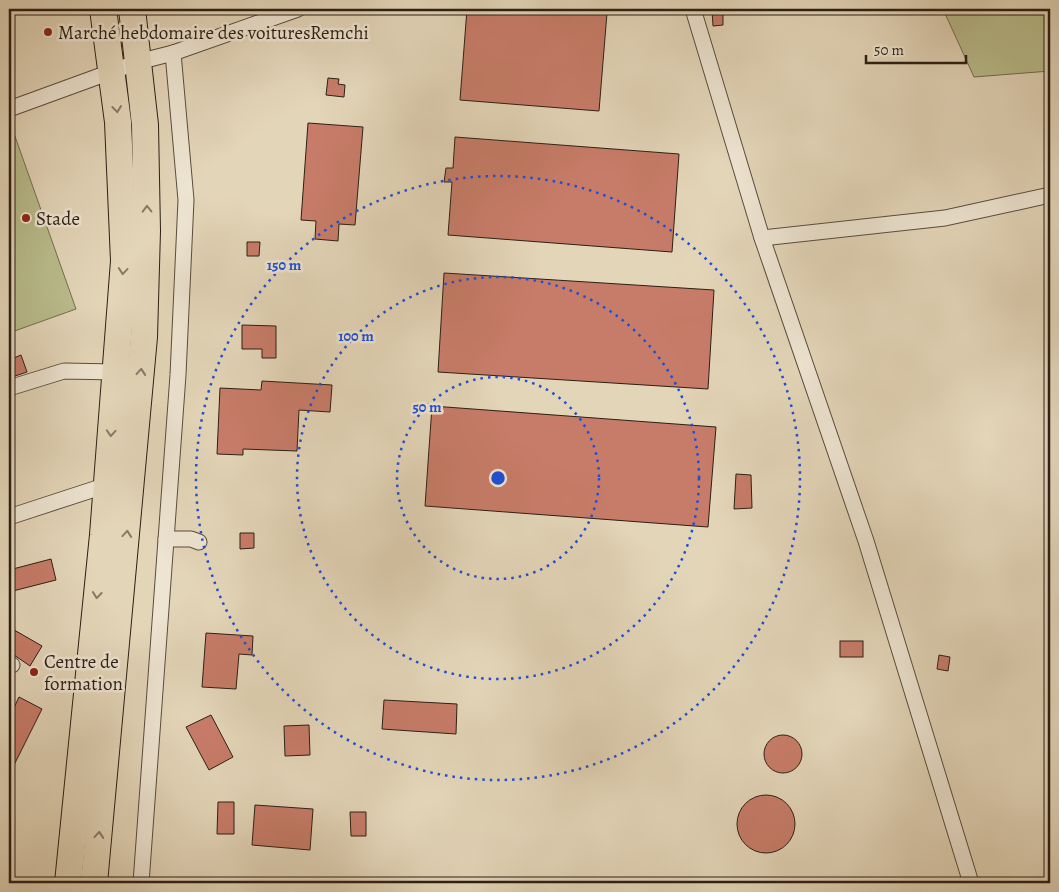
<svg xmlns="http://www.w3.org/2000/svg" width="1059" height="892" font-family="Alegreya,serif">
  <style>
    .green { fill: #b9bc8b; stroke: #726e50 }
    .building { fill: #c77c69; stroke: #2c1f15 }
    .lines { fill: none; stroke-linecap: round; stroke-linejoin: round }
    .minor-casing { stroke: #5a4c3e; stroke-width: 17 }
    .trunk-casing { stroke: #2c1f15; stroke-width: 28 }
    .minor { stroke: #ede4d1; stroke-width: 15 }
    .trunk { stroke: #e3d5b8; stroke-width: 26 }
    .oneway { stroke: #887a66 }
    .ring { fill: none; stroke: #1d4ed8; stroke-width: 2.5; stroke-dasharray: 2.5 5 }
    .poi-dot { fill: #8f2418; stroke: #ede4d1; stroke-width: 2 }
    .labels { text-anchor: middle; stroke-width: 5; stroke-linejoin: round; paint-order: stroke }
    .poi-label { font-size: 19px; fill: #2c1f15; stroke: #ede4d1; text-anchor: start }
    .centre { fill: #1d4ed8; stroke: #ede4d1; stroke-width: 2.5 }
    .ring-label { font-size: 15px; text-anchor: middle; font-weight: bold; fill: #1d4ed8; stroke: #ede4d1; stroke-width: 5; stroke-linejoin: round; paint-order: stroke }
  </style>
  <rect width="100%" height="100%" fill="#e3d5b8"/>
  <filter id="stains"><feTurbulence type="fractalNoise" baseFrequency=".004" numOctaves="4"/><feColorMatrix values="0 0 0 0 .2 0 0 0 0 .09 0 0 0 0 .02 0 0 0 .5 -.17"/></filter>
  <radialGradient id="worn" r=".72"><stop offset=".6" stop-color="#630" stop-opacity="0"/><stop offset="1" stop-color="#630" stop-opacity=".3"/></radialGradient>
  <!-- green -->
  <g class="green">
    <path d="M943,9H1050V71L974,77Z"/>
    <path d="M11,125L76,309L9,333V126Z"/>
  </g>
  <!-- building -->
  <g class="building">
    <path d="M467,9H558L607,13L599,111L460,100Z"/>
    <path d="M712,11H723V25L713,26Z"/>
    <path d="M328,78L339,79L338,84L345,85L344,97L326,95Z"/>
    <path d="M308,123L363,127L355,225L339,224L338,241L315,239L316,221L301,220Z"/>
    <path d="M455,137L679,154L672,252L448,235L452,182H444L446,168H453Z"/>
    <path d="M247,242H260L259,256H247Z"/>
    <path d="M444,273L714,290L708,389L438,372Z"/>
    <path d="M242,325L276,326V358H262V349H242Z"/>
    <path d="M21,355L27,372L9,378V360Z"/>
    <path d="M262,381L332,385L330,412L299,410L297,451L243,449V455L217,454L220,388L261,390Z"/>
    <path d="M432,406L716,427L708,527L425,506Z"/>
    <path d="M736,474L751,475L752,508L734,509Z"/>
    <path d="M240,533H254V548L240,549Z"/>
    <path d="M51,559L56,580L9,592V570Z"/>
    <path d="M9,627L42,646L30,666L14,655L9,654Z"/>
    <path d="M206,633L253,636L252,655L239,654L236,689L202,687Z"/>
    <rect x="840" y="641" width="23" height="16"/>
    <path d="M939,655L950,657L948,671L937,669Z"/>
    <path d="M19,697L42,709L9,775V718Z"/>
    <path d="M384,700L457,704L456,734L382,729Z"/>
    <path d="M211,715L233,757L209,770L186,727Z"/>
    <path d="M309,725L310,755L285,756L284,726Z"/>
    <circle cx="783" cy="754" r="19"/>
    <circle cx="766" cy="824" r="29"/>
    <path d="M218,802H234V834H217Z"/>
    <path d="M255,805L313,809L310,850L252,845Z"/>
    <path d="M350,812H366V836H351Z"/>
  </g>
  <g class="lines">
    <!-- minor casing -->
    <g class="minor-casing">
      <g id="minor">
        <path d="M693,9L762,238L866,541L971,883"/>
        <path d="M9,109L138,62L173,53L298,9"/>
        <path d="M762,238L945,218L1050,195"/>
        <path d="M9,388L64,371L115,372"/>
        <path d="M9,517L107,485"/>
        <path d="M166,539H191L199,542"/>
        <path d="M9,663L12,665"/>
        <path d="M141,883L178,375L186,200L173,53"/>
      </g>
    </g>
    <!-- trunk casing -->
    <g class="trunk-casing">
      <g id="trunk">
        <path d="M68,883L103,535L124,261L118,122L103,9"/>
        <path d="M94,883L144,337L147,231L145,125L132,9"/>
      </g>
    </g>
    <!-- minor -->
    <use href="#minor" class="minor"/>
    <!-- trunk -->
    <use href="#trunk" class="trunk"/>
  </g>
  <!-- one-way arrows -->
  <defs><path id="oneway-chevron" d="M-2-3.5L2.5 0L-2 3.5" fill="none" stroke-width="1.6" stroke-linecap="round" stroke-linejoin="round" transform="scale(1.25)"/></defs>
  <g class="oneway">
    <use href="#oneway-chevron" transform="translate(117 109) rotate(83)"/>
    <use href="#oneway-chevron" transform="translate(147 209) rotate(-91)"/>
    <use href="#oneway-chevron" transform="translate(123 271) rotate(95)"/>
    <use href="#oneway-chevron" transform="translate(141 372) rotate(-85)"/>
    <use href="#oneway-chevron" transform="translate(111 433) rotate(94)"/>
    <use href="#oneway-chevron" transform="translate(127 534) rotate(-85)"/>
    <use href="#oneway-chevron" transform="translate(97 595) rotate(96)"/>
    <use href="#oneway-chevron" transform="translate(99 835) rotate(-85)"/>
  </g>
  <!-- distance rings -->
  <g class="ring">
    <circle cx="498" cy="478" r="101"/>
    <circle cx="498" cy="478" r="201"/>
    <circle cx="498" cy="478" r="302"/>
  </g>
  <!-- markers -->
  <g class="poi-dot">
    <circle cx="48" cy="32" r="5"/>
    <circle cx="26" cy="218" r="5"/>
    <circle cx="34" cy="672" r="5"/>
  </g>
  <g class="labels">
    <!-- poi labels -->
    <g class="poi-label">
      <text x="58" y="39">Marché hebdomaire des voituresRemchi</text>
      <text x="36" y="225">Stade</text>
      <text x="44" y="668">Centre de<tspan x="44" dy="22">formation</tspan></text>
    </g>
  </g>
  <circle cx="498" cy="478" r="8" class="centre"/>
  <g class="ring-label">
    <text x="284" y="270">150 m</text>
    <text x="356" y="341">100 m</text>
    <text x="427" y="412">50 m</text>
  </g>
  <!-- margin -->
  <rect width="1059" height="892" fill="none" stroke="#e3d5b8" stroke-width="30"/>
  <rect x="10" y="10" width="1039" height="872" fill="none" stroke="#2c1f15" stroke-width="2.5"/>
  <rect x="15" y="15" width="1029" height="862" fill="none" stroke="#2c1f15"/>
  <!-- scale -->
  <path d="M866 55v8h100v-8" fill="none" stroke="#2c1f15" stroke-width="2.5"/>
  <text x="874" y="55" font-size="15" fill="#2c1f15" stroke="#ede4d1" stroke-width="4" paint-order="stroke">50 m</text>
  <rect width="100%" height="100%" filter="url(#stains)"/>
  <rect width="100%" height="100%" fill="url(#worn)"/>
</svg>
